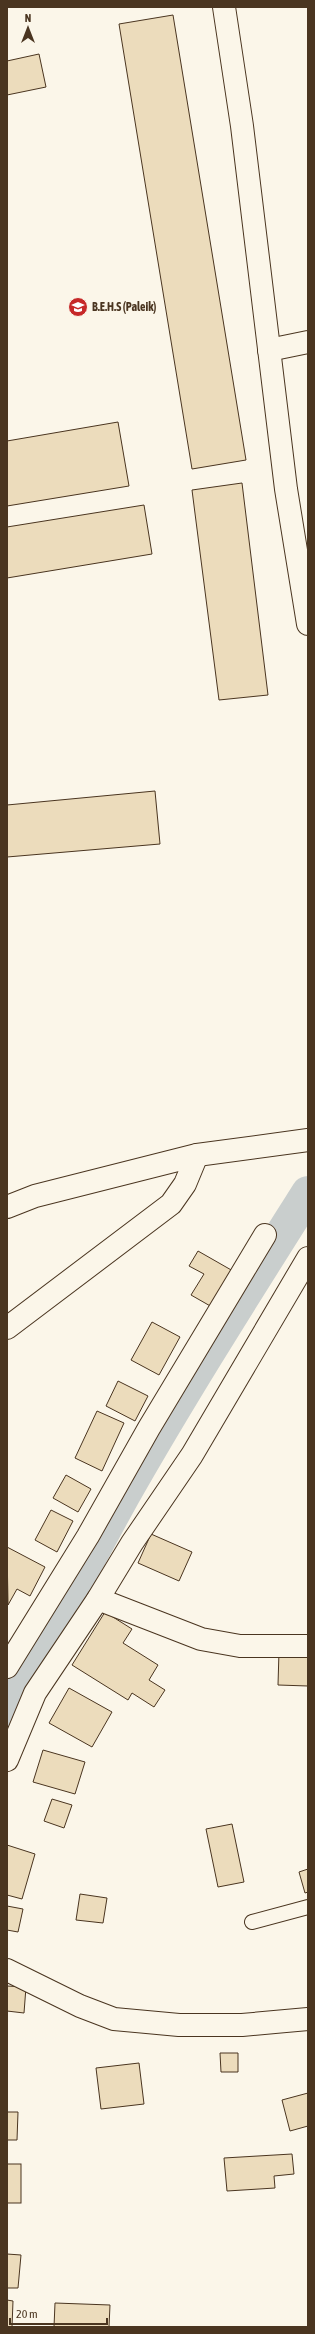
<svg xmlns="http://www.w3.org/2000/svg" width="315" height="2334" font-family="'Asap Condensed',sans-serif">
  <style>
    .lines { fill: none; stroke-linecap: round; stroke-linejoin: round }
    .canal { stroke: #c9cecd; stroke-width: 34 }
    .building { fill: #ecdcbc; stroke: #4a3520 }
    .lane-casing { stroke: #4a3520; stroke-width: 16 }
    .street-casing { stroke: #4a3520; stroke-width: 24 }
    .secondary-casing { stroke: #4a3520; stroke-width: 24 }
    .lane { stroke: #fbf6e9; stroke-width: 14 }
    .street { stroke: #fbf6e9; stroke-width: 22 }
    .secondary { stroke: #fbf6e9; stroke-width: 22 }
    .labels { text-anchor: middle; stroke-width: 3; stroke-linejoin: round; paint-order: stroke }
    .poi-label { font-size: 12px; font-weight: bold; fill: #4a3520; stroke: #fbf6e9; text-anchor: start }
  </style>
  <rect width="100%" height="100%" fill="#fbf6e9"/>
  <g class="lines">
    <!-- canal -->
    <path class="canal" d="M7,1717C45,1642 83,1568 124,1494C182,1392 245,1293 308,1193"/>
  </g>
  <!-- building -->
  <g class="building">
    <path d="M173,15L246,460L192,469L119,24Z"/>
    <path d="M39,54L46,87L7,95V61Z"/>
    <path d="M118,422L129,486L7,506V441Z"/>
    <path d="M242,483L268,695L219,700L192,490Z"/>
    <path d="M144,505L152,554L7,578V527Z"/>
    <path d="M155,791L160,844L7,857V805Z"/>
    <path d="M198,1251L233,1271L212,1307L191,1295L204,1274L189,1266Z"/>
    <path d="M152,1322L180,1337L159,1375L131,1360Z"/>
    <path d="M118,1381L148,1396L135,1421L106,1406Z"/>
    <path d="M97,1411L124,1423L102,1471L75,1458Z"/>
    <path d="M66,1475L91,1489L78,1512L53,1498Z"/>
    <path d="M51,1510L73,1521L57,1552L35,1540Z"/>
    <path d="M151,1534L192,1552L179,1581L138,1563Z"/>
    <path d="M7,1547L45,1567L30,1596L17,1589L8,1605Z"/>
    <path d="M105,1612L132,1629L123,1643L158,1665L149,1680L165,1690L154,1707L132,1693L128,1700L72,1665Z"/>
    <path d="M279,1651L308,1652V1686L278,1685Z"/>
    <path d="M69,1688L112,1712L92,1747L49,1723Z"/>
    <path d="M43,1750L85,1762L75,1794L33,1782Z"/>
    <path d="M52,1799L72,1805L64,1828L44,1821Z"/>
    <path d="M232,1824L244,1882L218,1887L206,1829Z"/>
    <path d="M7,1845L35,1854L22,1899L7,1895Z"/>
    <path d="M308,1869V1892L305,1893L299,1872Z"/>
    <path d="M80,1894L107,1898L103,1923L76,1920Z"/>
    <path d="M7,1906L23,1909L18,1932L7,1930Z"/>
    <path d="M7,1986L26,1987L24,2013L7,2011Z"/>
    <path d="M220,2053H238V2072H221Z"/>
    <path d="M139,2063L144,2104L101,2109L96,2068Z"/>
    <path d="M308,2093V2126L290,2131L282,2100Z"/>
    <path d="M7,2112H18L17,2140H7Z"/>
    <path d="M292,2154L294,2174L274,2176L275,2188L227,2191L224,2158Z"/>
    <rect x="7" y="2164" width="14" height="39"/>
    <path d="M7,2254L21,2255L18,2288H7Z"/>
    <path d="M7,2300L13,2301L12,2327H7Z"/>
    <path d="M55,2303L110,2305L109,2327H54Z"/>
  </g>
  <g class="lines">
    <!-- lane casing -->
    <g class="lane-casing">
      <path id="lane" d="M252,1922L308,1907"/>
    </g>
    <!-- street casing -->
    <g class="street-casing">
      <g id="street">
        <path d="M224,7L242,126L286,489L308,624"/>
        <path d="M269,350L308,342"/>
        <path d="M7,1328L171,1204L185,1184L197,1155"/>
        <path d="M98,1599L201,1639L240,1646H308"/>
        <path d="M7,1667L88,1536L149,1428L265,1235"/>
        <path d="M7,1760L35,1693L98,1599L132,1543L192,1455L308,1258"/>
        <path d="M7,1970L80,2006L114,2019L179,2025H242L308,2019"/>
      </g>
    </g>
    <!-- secondary casing -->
    <g class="secondary-casing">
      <path id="secondary" d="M7,1207L35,1196L197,1155L308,1140"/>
    </g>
    <!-- lane -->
    <use href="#lane" class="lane"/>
    <!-- street -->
    <use href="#street" class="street"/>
    <!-- secondary -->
    <use href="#secondary" class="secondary"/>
  </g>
  <!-- icons -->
  <defs>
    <g id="school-disc" transform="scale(1)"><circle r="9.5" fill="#c62828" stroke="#fbf6e9"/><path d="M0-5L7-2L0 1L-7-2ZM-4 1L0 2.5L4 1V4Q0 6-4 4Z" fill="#fff"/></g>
  </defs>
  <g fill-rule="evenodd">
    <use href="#school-disc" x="78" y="307"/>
  </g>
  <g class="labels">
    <!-- poi labels -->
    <g class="poi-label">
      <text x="92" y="311">B.E.H.S (Paleik)</text>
    </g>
  </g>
  <!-- border -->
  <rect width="315" height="2334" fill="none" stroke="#4a3520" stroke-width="16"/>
  <!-- north arrow -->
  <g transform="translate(28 28)" stroke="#fbf6e9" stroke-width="3" paint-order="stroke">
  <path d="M0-3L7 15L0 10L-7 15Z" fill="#4a3520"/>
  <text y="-6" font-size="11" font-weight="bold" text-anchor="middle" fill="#4a3520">N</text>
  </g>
  <!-- scale -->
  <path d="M10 2318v6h97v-6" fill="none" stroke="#4a3520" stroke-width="2"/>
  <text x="16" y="2318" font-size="12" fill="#4a3520" stroke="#fbf6e9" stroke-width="3" paint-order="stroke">20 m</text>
</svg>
